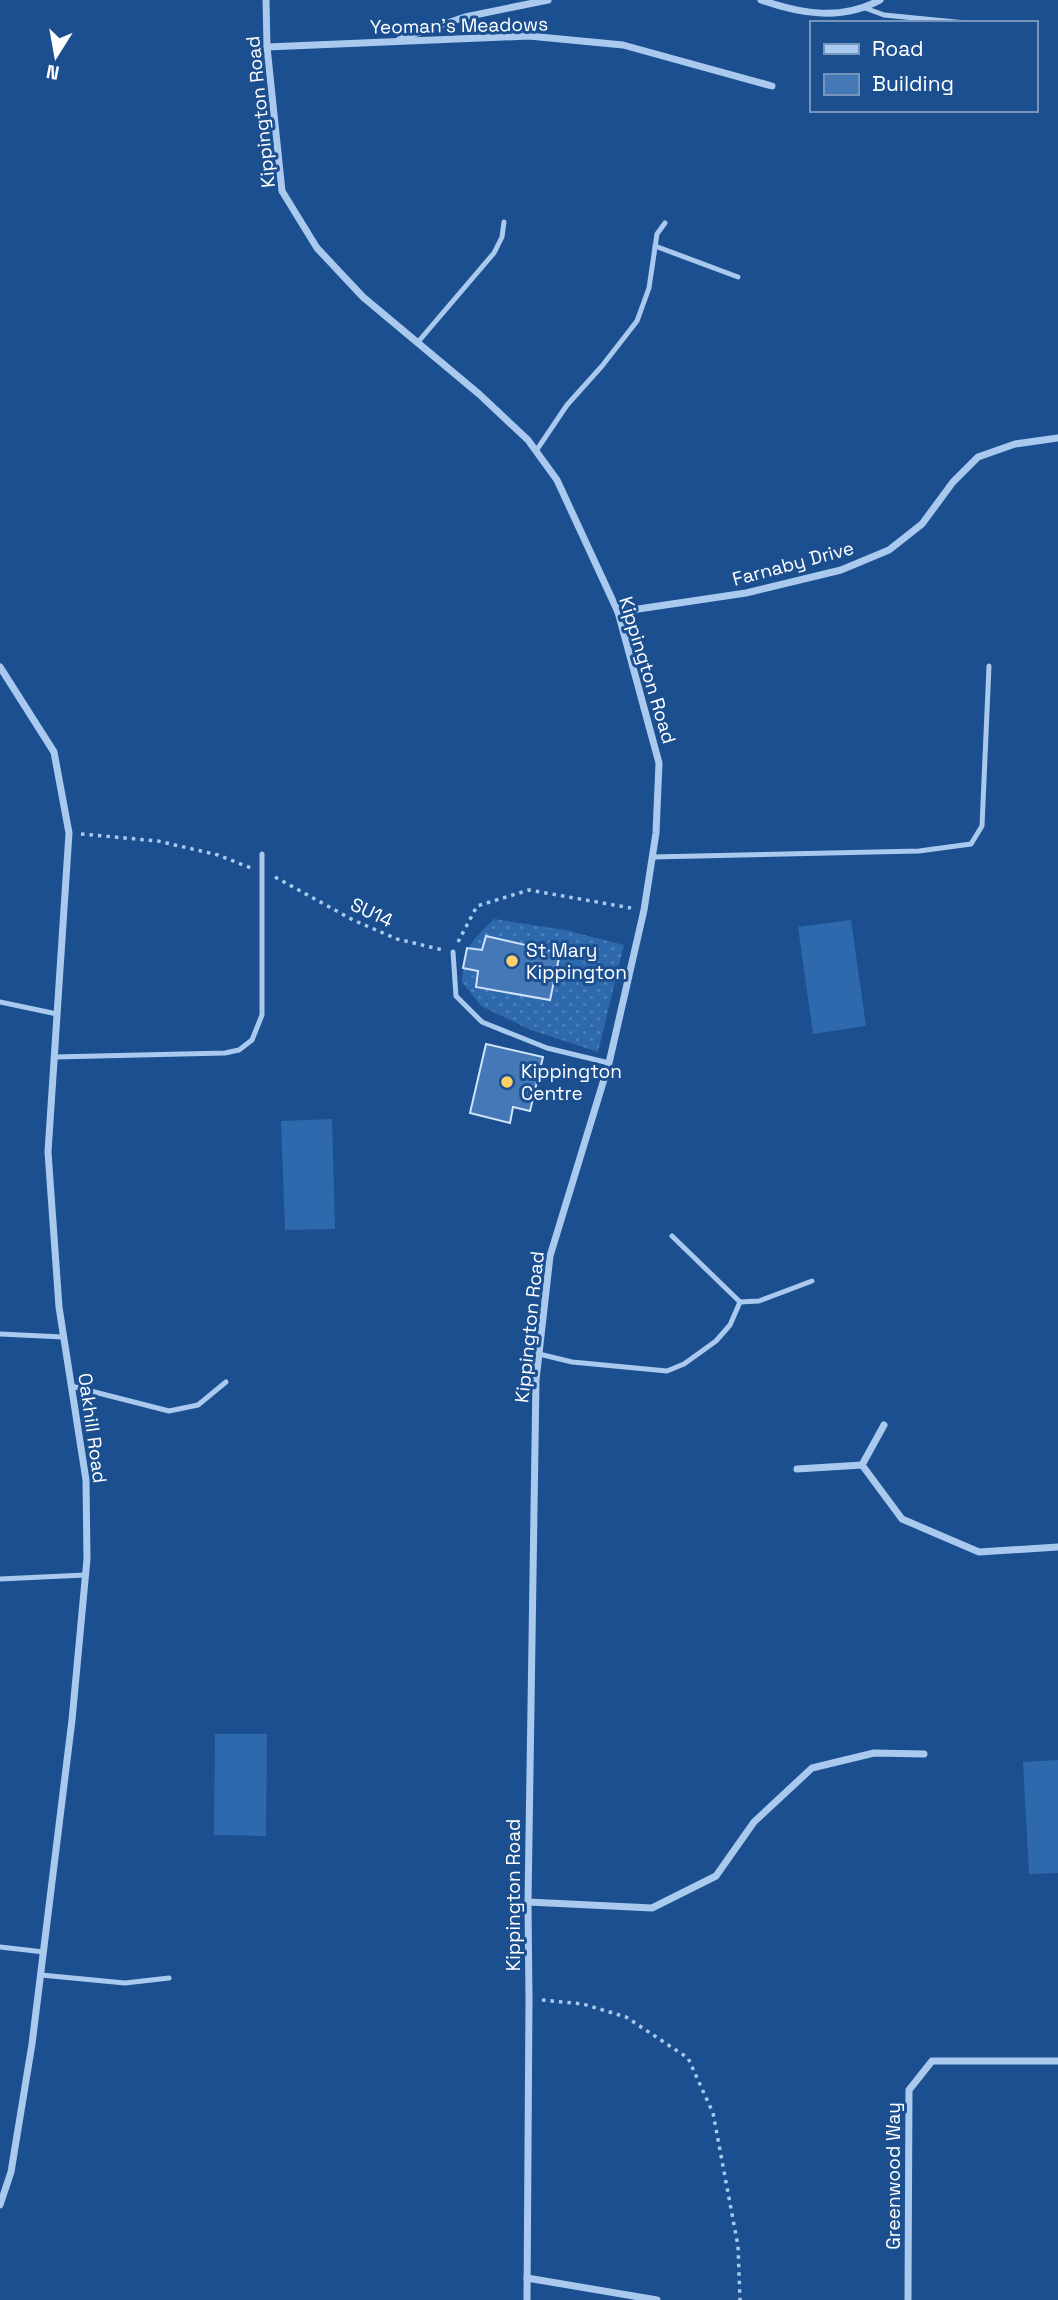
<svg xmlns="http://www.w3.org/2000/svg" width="1058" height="2300" font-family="'Space Grotesk',sans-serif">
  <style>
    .grass { fill: url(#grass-dots) }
    .pitch { fill: #2e69ad }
    .building { fill: #4478b7; stroke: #cfe3fa; stroke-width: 2 }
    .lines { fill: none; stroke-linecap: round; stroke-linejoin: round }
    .path { stroke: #a9c9ee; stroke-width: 3.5; stroke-dasharray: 3.5 5; stroke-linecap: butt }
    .service { stroke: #a9c9ee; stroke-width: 5 }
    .minor { stroke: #a9c9ee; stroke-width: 7 }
    .poi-dot { fill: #ffd166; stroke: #1b4f8f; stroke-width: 2.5 }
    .labels { text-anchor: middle; stroke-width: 6; stroke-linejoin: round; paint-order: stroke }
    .street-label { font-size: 19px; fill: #fff; stroke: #1b4f8f }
    .poi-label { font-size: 19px; fill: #fff; stroke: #1b4f8f; text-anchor: start }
  </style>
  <defs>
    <pattern id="grass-dots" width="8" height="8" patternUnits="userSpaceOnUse" patternTransform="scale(1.75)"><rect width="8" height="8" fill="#2e69ad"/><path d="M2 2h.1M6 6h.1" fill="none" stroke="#4d80b9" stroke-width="1.8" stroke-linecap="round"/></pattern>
  </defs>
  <rect width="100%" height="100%" fill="#1b4f8f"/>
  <!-- grass -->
  <path class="grass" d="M494,919L565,930L624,945L598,1052L531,1030L481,1006L462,982C465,945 469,944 494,919Z"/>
  <!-- pitch -->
  <g class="pitch">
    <path d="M851,920L866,1026L813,1034L798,927Z"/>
    <path d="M332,1119L335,1229L285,1230L281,1121Z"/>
    <path d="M215,1734H267L266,1836L214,1835Z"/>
    <path d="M1058,1760V1873L1029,1874L1023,1762Z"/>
  </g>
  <!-- building -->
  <g class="building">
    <path d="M486,936L560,953L550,1000L476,987L478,971L463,968L467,948L482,950Z"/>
    <path d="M486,1044L543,1057L530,1111L513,1107L510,1123L470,1113Z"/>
  </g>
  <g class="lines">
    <!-- path -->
    <g class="path">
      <path d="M81,834L158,841L218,855L251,868"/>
      <path d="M275,877L353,920L397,939L443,950"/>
      <path d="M458,942L477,906L529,890L631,908"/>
      <path d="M542,2000L583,2004L626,2017L688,2058L713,2113L738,2246L740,2300"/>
    </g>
    <!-- service -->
    <g class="service">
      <path d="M865,8L884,15L966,23"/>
      <path d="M655,246L738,277"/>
      <path d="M418,342L494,253L502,237L504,222"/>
      <path d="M536,451L567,405L602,366L637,321L649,288L657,234L665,223"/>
      <path d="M652,857L919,851L971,844L982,826L989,666"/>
      <path d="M453,952L456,996L482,1022L547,1048L609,1063"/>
      <path d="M0,1002L57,1014"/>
      <path d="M54,1057L225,1053L239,1050L252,1040L262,1015V854"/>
      <path d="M672,1236L740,1302"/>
      <path d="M740,1302L759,1301L812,1281"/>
      <path d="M0,1334L63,1337"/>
      <path d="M539,1354L572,1362L667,1371L684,1364L716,1341L730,1325L740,1302"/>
      <path d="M71,1386L169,1411L198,1405L226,1382"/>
      <path d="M0,1579L85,1575"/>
      <path d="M0,1947L44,1952"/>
      <path d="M41,1975L125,1983L169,1978"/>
    </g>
    <!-- minor -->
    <g class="minor">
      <path d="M266,0L267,47L282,191L317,248L363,297L479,394L528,440L557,480L618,612L659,763L656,833L644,910L609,1063L550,1256L536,1380L528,1902L529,1999L527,2300"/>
      <path d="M761,0C801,14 842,21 880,0"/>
      <path d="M400,39L465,17L548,0"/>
      <path d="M267,47L529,36L623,45L772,86"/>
      <path d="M618,612L746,593L841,570L889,550L922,524L953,482L978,457L1015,444L1058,438"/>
      <path d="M0,667L54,752L69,833L48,1152L59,1307L86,1480L87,1559L72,1720L32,2044L11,2172L0,2205"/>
      <path d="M884,1425L862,1465L902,1519L979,1552L1058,1547"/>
      <path d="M797,1469L862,1465"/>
      <path d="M528,1902L652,1908L716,1876L754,1822L812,1768L874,1753L924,1754"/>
      <path d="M527,2278L657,2300"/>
      <path d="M908,2300L909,2090L932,2061H1058"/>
    </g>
  </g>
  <!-- markers -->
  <g class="poi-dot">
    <circle cx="512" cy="961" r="7"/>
    <circle cx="507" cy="1082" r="7"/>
  </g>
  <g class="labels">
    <!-- street labels -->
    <g class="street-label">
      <text transform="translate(459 25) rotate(-1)" y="7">Yeoman's Meadows</text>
      <text transform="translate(260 112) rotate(-96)" y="7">Kippington Road</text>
      <text transform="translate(793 563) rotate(-15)" y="7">Farnaby Drive</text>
      <text transform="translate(648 670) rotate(73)" y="7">Kippington Road</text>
      <text transform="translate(372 912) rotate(25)" y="7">SU14</text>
      <text transform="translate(529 1327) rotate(-84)" y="7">Kippington Road</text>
      <text transform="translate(93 1428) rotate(82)" y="7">Oakhill Road</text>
      <text transform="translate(513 1895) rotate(-90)" y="7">Kippington Road</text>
      <text transform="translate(893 2176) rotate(-90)" y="7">Greenwood Way</text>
    </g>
    <!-- poi labels -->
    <g class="poi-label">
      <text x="526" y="957">St Mary<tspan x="526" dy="22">Kippington</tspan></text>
      <text x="521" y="1078">Kippington<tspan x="521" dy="22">Centre</tspan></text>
    </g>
  </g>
  <!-- legend -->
  <rect x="810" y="21" width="228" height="91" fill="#1b4f8f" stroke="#7695bc" stroke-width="2"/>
  <rect x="824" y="44" width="35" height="10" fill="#a9c9ee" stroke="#7695bc" stroke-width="2"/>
  <text x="872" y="56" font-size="21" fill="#ffffff">Road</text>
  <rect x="824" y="74" width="35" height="21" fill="#4478b7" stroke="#7695bc" stroke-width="2"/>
  <text x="872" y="91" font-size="21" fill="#ffffff">Building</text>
  <!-- north arrow -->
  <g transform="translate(56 56) rotate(191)" stroke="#1b4f8f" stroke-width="5" paint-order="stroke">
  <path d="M0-5L12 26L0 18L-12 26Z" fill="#ffffff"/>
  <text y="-10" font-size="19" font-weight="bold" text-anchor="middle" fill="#ffffff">N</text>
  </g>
</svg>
